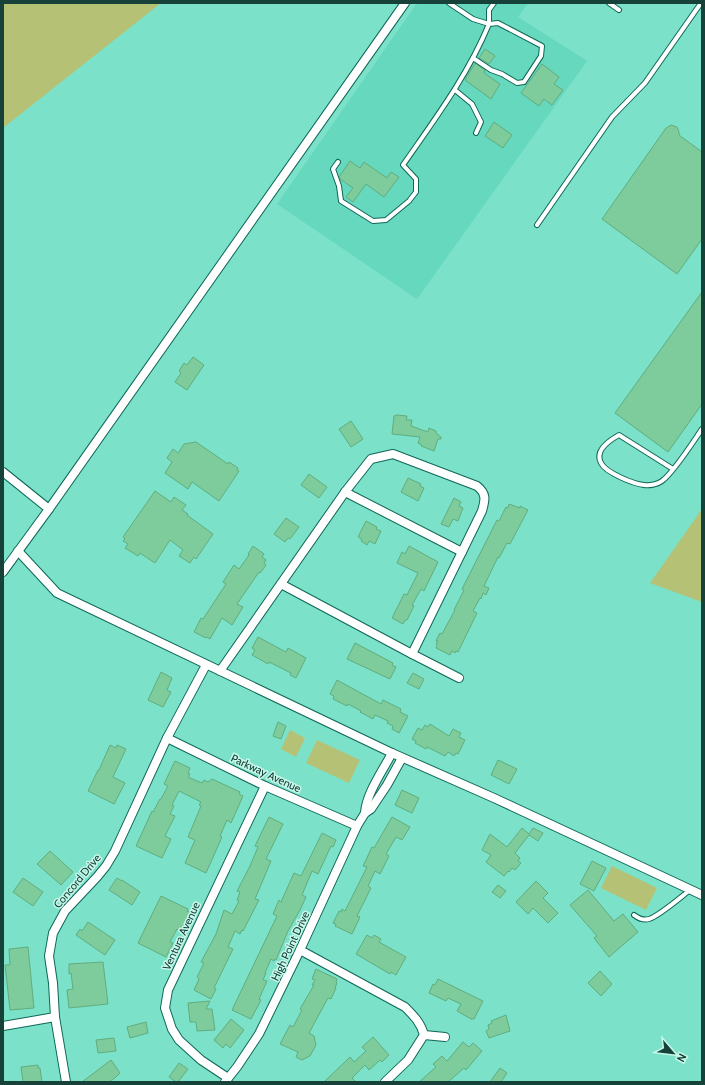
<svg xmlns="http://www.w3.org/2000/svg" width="705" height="1085" font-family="Cabin,sans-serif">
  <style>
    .built { fill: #65d8be }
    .green { fill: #b5c275 }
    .building { fill: #7ecb9b; stroke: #60ad7f }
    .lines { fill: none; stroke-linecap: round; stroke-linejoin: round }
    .service-casing { stroke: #0e6757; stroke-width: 6 }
    .minor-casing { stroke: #0e6757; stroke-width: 10 }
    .service { stroke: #fff; stroke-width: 4 }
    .minor { stroke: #fff; stroke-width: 8 }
    .labels { text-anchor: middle; stroke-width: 3; stroke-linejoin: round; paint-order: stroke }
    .street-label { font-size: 11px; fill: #164239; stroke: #c8f8ea }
  </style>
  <rect width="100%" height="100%" fill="#7be1c9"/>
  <!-- built -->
  <path class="built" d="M417,3H528L518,17L587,61L417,299L277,204Z"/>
  <!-- green -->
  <g class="green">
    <path d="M3,3H161L3,128Z"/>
    <path d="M702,509V602L650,583Z"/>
    <path d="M290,730L305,738L296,757L281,749Z"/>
    <path d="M317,740L360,760L349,783L306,763Z"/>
    <path d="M612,866L657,888L646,910L601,888Z"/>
  </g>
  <!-- building -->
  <g class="building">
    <path d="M485,49L495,56L489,64L479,58Z"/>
    <path d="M475,63L485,70L484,73L500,84L491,99L465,80Z"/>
    <path d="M542,64L559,77L554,84L563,90L552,105L544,99L539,106L521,93Z"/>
    <path d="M494,122L512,135L503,148L485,136Z"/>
    <path d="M671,125L677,127L679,132V135L702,152V239L677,274L602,219L666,128Z"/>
    <path d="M350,161L360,168L364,162L387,178L391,172L399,177L384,197L366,184L353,202L346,197L353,188L340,179L339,177Z"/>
    <path d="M702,292V404L668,452L615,413Z"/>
    <path d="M193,357L204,365L187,390L175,382L181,373L179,371L184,363L187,365Z"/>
    <path d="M397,415L407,416L406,420H412L411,426L428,432L429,428L436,431V433L441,437V439H438L434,451L421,446L422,445L418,443L420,437L392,434L394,416Z"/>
    <path d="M351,421L363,439L351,447L339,429Z"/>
    <path d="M196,442L228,464L229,462L238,468L237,470L239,471L219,501L192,482L188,489L165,473L172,462L167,458L173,449L178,453L184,444Z"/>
    <path d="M309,474L327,487L319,498L301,485Z"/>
    <path d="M408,478L421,484L420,486L424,488L418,501L401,492Z"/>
    <path d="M155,491L171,502L174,497L186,505L182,510L188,514L187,515L213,534L196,559L194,557L190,563L179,556L183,550L170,540L155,563L140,553L138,556L125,548L128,544L123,541L125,539L123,537Z"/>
    <path d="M454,498L461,502L459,506L463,508L458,521L453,519L449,527L441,524Z"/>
    <path d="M509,504L520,508V506L528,510L510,544L507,543L499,558L498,557L484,586L489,588L486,595L483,593L481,599L480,598L473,611L477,613L458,652L456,651L455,653L452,651L450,655L436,648L437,645L436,644L438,641H436L440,633L442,634L455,610H454L464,590L462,589L497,520L499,521L506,507L508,508Z"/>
    <path d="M286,518L299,527L290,539L288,538L285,542L274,534Z"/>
    <path d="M366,521L377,527L376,529L381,531L375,544L369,541L367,545L361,541L362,539L358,537Z"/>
    <path d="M253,546L264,554L262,557L266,560L264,563L266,565L260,573L259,572L237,604L243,607L232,625L222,618L210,639L207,637L206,638L194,632L201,618L203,619L226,584L223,582L234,565L239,569L249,555L248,554Z"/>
    <path d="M409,546L438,562L424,591L421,589L412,605L414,606L407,620H405L403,624L392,618L404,594L407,595L418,573L397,563L402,552L405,554Z"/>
    <path d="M258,637L286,652L288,648L306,658L296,678L290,675L291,673L269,662L268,664L252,655L255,650L252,648Z"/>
    <path d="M355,643L393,663L392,665L396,667L390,679L347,659Z"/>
    <path d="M161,672L172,678L167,690L171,692L163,707L148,700Z"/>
    <path d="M413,673L424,679L419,689L407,683Z"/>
    <path d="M337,680L381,704L383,700L401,709L400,712L408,716L399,733L392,729L393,726L387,723L388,721L375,715L373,719L360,712L361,711L348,704L347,706L333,699L334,696L330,694Z"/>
    <path d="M278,722L286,726L281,739L273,736Z"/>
    <path d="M430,724L449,736L453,729L461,733L459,737L465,740L458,754L456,753L454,756L448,752L445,756L427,747L426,749L415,743L416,741L412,739L418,728L422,730L425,725L428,727Z"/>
    <path d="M110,745L116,748L117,745L126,749L113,777L125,783L114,804L88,791L98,770H99Z"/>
    <path d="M498,760L517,769L509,784L491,775Z"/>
    <path d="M175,761L190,768L188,773L190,774L188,777L202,783L204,780L208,782L212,779L240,792L239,794L243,796L231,823L227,820L220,836L222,837L206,873L185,863L195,840L188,837L201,806L199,805L201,802L179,791L172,805L174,806L170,814L175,816L165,836L171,839L162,858L136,846L152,811L153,812L160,799H161L168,786L164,784Z"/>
    <path d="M402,790L419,798L412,813L395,805Z"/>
    <path d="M269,817L283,824L266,859L271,861L255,899L259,900L243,931L242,930L240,934L235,931L228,947L233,949L214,988L216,989L211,999L194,990L199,979L197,977L204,963L201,962L216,934L224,910L232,914L239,901L237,900L240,892L237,891L250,866L258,847L255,846Z"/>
    <path d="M392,817L410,827L402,840L396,837L386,854L389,856L380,874L375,871L368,886L371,888L357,916L360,917L352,934L335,926L336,924L333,923L339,911L341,912L342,909L345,911L367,867L363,866L372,847L374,848Z"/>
    <path d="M522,828L529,834L533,828L543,833L538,841L529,835L515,853L520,858L518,861L521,863L515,870L512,868L509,872L508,871L504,876L486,862L491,855L482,850L490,834L507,847Z"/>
    <path d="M322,833L336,840L333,847L331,846L318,874L312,871L302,895L306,897L300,910L288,931L276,960L275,959L274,961L271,959L265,973H266L263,980L267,981L259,999L261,1000L251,1019L232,1010L277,916L273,914L279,900L281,902L294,873L301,876Z"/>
    <path d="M50,851L73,872L61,885L37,864Z"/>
    <path d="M592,861L606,868L594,891L580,884Z"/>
    <path d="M23,878L43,892L33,906L13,892Z"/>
    <path d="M117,878L122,881V880L140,892L132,905L109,890Z"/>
    <path d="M536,881L548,893L543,898L558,913L548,923L533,908L528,914L516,902Z"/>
    <path d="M498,885L506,891L500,898L492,892Z"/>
    <path d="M588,890L614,921L623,914L638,932L609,957L594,938L597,936L570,905Z"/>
    <path d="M161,896L188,909L187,911L190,912L181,931L177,929L170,942L173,943L166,957L138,943Z"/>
    <path d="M88,922L115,940L105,955L76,935L80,929L82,931Z"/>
    <path d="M367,935L372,938L374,935L381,939L379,942L406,957L396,975L391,972L390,974L356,954Z"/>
    <path d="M28,947L34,1008L10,1010L5,965H10L9,949Z"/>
    <path d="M103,962L108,1004L69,1008L67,990L73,989L71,973L69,974V964Z"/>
    <path d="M316,969L337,979L336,982L337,983L335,988H336L331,999L328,998L309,1033L314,1036L316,1045L310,1056L302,1060L296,1057L298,1052L280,1044L290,1025L293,1027L302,1010L300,1009L314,985H312L315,980L312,979Z"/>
    <path d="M600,971L612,984L601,996L588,983Z"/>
    <path d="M438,979L483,1001L474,1019H471L457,1011L461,1004L448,998L446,1001L429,993L433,984L435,985Z"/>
    <path d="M210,1001L206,1009H212L215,1030L197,1031L196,1022H190L188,1003Z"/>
    <path d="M506,1015L510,1031L489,1038L486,1031L489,1029L488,1025L492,1023L491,1021Z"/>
    <path d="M231,1019L244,1030L230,1048L226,1044L223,1048L214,1040Z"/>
    <path d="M146,1022L148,1033L130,1038L127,1027Z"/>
    <path d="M373,1037L389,1055L382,1062L380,1060L369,1070L365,1065L352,1078L356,1082H324L350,1057L354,1062L366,1051L362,1047Z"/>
    <path d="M114,1038L116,1051L98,1053L96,1040Z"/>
    <path d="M463,1042L469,1047L473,1043L482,1051L466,1070L464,1068L448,1082H419L436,1067L433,1064L442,1056L447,1061Z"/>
    <path d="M111,1060L120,1073L116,1077L109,1082H82Z"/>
    <path d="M179,1063L188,1069L178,1082H176L169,1077Z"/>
    <path d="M38,1065V1068H40L42,1082H23L21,1067Z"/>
    <path d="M500,1068L507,1073L501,1082H490Z"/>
  </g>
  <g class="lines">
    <!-- service casing -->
    <g class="service-casing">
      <g id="service">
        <path d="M609,3L619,10"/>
        <path d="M473,58L491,70L502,74L517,83L524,82L541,56L542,46L498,23L489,24V10L494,3"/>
        <path d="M455,90L472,104L481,122L476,133"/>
        <path d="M338,162L333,169L339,186L341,201L373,221L386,220L409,201L416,192V179L403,165C435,119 468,75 489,24L473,19L449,3"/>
        <path d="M537,225L612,117L645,83L701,3"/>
        <path d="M673,469L619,435C610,440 594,450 601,463C606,473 634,484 644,485C650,486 658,484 662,481C674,472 693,442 702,429"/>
        <path d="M634,915C638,918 643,921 649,919C659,916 681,897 690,890"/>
      </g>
    </g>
    <!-- minor casing -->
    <g class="minor-casing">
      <g id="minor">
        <path d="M3,472L49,509"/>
        <path d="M345,492L462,552"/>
        <path d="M18,551L57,593L392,753L494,798L702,895"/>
        <path d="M3,572L49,509L405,3"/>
        <path d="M281,584L412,654L459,678"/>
        <path d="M220,671L345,492L371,459L393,454L477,486C487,494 485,500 482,511L412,654"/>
        <path d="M167,738L265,786L357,826"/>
        <path d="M365,813C366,794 383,770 392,753"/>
        <path d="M300,950L405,1007C414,1016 421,1023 424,1035L408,1060L385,1082"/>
        <path d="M3,1026L55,1017"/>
        <path d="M424,1035L445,1037"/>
        <path d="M228,1078L201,1060L179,1040L172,1029L165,1008L168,990L265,786"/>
        <path d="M66,1082L55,1017L53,983L49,956L53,933L65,911L97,877L106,866L115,851L167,738L206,665"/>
        <path d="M225,1082L237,1067L259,1034L300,950L357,826L365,813L371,809L387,785L402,758"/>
      </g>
    </g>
    <!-- service -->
    <use href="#service" class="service"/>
    <!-- minor -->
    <use href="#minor" class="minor"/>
  </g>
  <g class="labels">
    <!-- street labels -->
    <g class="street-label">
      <text transform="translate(266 773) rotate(25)" y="4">Parkway Avenue</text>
      <text transform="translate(77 881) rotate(-50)" y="4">Concord Drive</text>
      <text transform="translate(181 936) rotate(-65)" y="4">Ventura Avenue</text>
      <text transform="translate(290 946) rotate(-65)" y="4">High Point Drive</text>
    </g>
  </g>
  <!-- border -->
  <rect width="705" height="1085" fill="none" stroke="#164239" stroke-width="8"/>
  <!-- north arrow -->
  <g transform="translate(673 1053) rotate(118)" stroke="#c8f8ea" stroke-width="3" paint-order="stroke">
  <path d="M0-3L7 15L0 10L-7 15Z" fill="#164239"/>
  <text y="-6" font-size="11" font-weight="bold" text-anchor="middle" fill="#164239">N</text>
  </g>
</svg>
